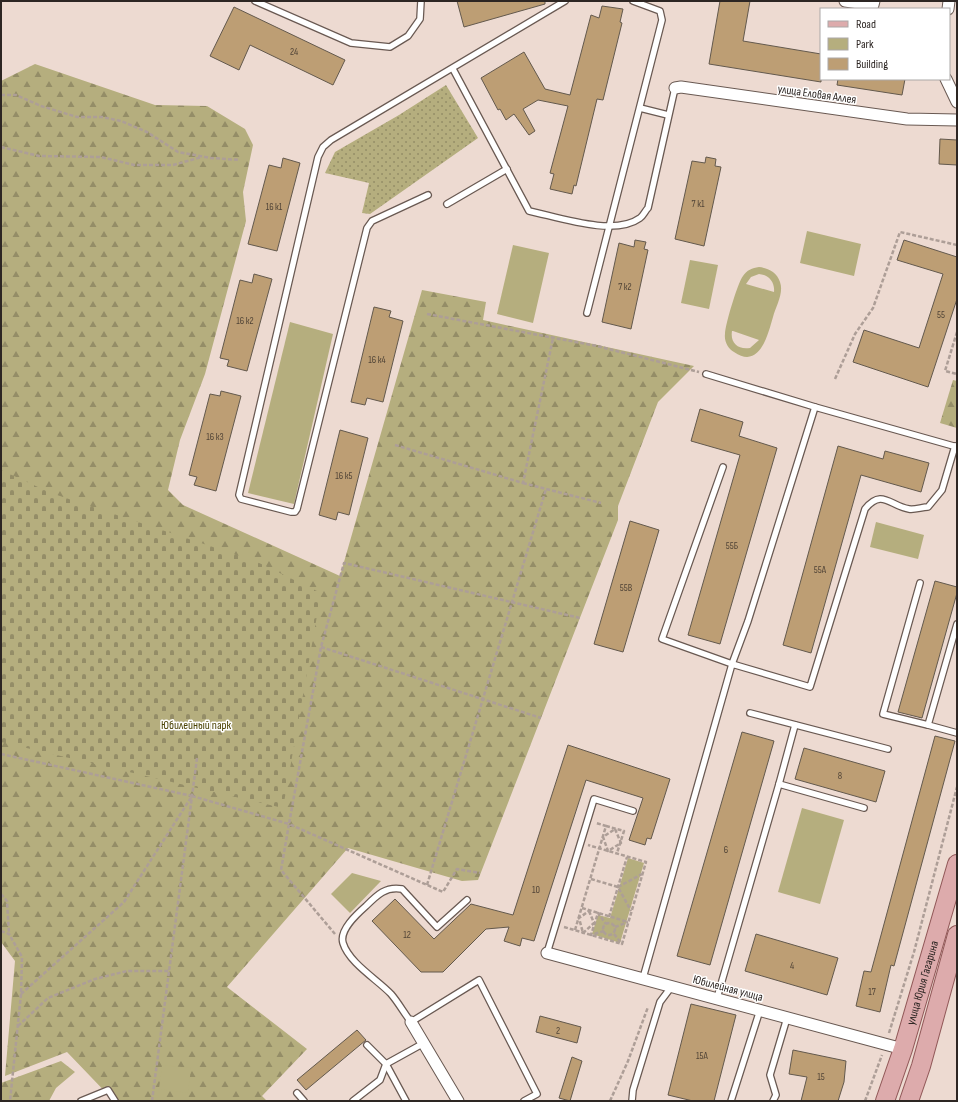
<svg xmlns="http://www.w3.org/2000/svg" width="958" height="1102" font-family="'Sofia Sans Condensed',sans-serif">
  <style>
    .grass { fill: url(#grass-dots) }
    .forest { fill: url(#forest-firs) }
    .cemetery { fill: url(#cemetery-stones) }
    .green { fill: #b5ae7e; fill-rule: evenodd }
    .building { fill: #bd9e74; stroke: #63594d }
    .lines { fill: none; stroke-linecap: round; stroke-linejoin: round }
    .service-casing { stroke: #695952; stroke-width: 8 }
    .minor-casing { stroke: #695952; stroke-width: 13 }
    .primary-casing { stroke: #915858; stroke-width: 20 }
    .path { stroke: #ad9e97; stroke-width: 2.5; stroke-dasharray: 4 2; stroke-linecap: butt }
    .service { stroke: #fff; stroke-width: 5.5 }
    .minor { stroke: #fff; stroke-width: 11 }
    .primary { stroke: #ddabac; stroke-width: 18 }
    .labels { text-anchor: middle; stroke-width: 3; stroke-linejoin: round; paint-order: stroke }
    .number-label { font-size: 10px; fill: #514437 }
    .street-label { font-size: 12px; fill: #2d2623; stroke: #fff }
    .park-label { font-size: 12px; fill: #494100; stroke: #fff }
  </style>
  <defs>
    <pattern id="grass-dots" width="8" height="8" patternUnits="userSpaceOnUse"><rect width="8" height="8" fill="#b5ae7e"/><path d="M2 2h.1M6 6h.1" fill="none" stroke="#948d67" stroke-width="1.8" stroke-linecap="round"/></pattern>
    <pattern id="forest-firs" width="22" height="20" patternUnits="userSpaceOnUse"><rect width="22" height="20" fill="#b5ae7e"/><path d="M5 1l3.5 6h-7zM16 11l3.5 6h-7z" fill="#948d67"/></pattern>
    <pattern id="cemetery-stones" width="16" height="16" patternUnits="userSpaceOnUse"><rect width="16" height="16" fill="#b5ae7e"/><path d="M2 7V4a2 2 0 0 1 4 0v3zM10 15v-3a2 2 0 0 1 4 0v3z" fill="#948d67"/></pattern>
  </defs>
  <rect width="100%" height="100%" fill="#eddad1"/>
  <!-- grass -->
  <path class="grass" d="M446,85L478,138L370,214L362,213L369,183L325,173L335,152L399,115Z"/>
  <!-- forest -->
  <g class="forest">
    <path d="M35,64L155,105L207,106L245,129L253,145L243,192L246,221L205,374L180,440L168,490L183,505L340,576L422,290L486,302L483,320L694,366L658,402L618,506V520L478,880L462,881L348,848L227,987L307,1049L262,1096L267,1101H114L67,1052L5,1076L15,961L1,942V81Z"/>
    <path d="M953,380L957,381V428L940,423Z"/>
    <path d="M61,1061L75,1072L56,1088L49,1101H1V1083Z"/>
  </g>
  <!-- cemetery -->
  <path class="cemetery" d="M1,470L51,493L255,561L321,593L283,808L1,742Z"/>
  <!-- green -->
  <g class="green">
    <path d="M807,231L861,244L854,276L800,263Z"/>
    <path d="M513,245L549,253L533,323L497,314Z"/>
    <path d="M690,260L718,265L709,309L681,303Z"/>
    <path d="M759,267C768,268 777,272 780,282C784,293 776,306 773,317C768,334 760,370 734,352C728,349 724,341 725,334C725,325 738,282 743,276C747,270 752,268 759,267ZM759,274C769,275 775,282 774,292L746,284L751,277ZM732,331H733L759,340L750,348C738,350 730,343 732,331Z"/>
    <path d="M290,322L333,334L294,504L248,493Z"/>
    <path d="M876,522L924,535L918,559L870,547Z"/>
    <path d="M802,808L844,820L820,904L778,892Z"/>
    <path d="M628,858L644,863L620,943L592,934L598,915L610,918Z"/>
    <path d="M352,873L381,881L350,913L331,894Z"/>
    <path d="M162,1065L191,1068L188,1093L159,1089Z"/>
  </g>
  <!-- building -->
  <g class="building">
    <path d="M457,1H545V4L464,27Z"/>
    <path d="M720,1H750L743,41L821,54V82L709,64Z"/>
    <path d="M602,6L623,9L620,22L622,23L603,100L597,99L576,186L574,185L572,194L550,189L554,174L550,173L568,106L538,100L523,109L535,131L529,135L514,114L506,120L500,109L498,110L481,78L524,52L545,89L570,95L591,15L599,18Z"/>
    <path d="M234,7L345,60L333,85L250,45L239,70L210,56Z"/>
    <path d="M838,79H905L902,95L837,85Z"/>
    <path d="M940,139L957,140V165L939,164Z"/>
    <path d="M706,157L716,159L715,166L721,167L704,246L675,239L692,161L705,163Z"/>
    <path d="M283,158L300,163L277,251L248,244L269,165L281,168Z"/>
    <path d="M635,240L646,242L644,249L648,250L631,329L602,322L619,243L634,247Z"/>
    <path d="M904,240L957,257V299L928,387L853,362L864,330L919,348L943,274L897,260Z"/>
    <path d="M254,274L272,279L247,371L227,366L229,360L220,358L240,280L252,283Z"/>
    <path d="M374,307L391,311L389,317L403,321L383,402L367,398L365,405L351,402Z"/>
    <path d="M221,391L241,396L216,491L194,485L197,477L189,475L210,394L220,396Z"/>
    <path d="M700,409L743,422L739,436L777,448L720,644L688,635L740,455L691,441Z"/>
    <path d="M340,430L368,438L349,515L338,512L336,520L319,515Z"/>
    <path d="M838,446L883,459L885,451L929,463L921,492L861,475L811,653L783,645Z"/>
    <path d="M630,521L659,530L623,652L594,644Z"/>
    <path d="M935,581L957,587V593L922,718L898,712Z"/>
    <path d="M742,732L774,741L710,965L677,956Z"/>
    <path d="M935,736L955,741L894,966L891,965L880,1012L856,1006L864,971L871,972Z"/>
    <path d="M568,745L670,779L651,839L647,838L645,845L629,840L643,798L586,780L534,941L522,938L520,946L504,941L509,927L486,929L443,972H421L372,921L395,899L434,939L471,904L513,915Z"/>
    <path d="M804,748L885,771L876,802L795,779Z"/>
    <path d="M756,934L838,958L827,995L745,971Z"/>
    <path d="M691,1004L736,1015L714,1101H693L668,1095Z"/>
    <path d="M540,1016L581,1027L577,1043L536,1032Z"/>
    <path d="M357,1030L366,1040L306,1090L297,1080Z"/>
    <path d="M793,1050L846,1061L844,1082L838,1101H801L807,1077L789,1074Z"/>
    <path d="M572,1057L582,1061L570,1101L559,1098Z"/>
  </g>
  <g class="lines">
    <!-- service casing -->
    <g class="service-casing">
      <g id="service">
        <path d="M255,1L351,43L390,47L408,36L420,19L421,1"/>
        <path d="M453,69L529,211C558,217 614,237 640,218C643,216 645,211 648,208L675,88"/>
        <path d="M640,108L668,115"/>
        <path d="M428,195L372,221L367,228L297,509L295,512H291L241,499L239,495L318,157L323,147L331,140L565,1"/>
        <path d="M447,204L507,169"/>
        <path d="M587,313L662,20L660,11L633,1"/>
        <path d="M706,374L815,407"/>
        <path d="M723,467L662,639L732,664L748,621L815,407L957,447"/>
        <path d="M920,583L883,714L928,725"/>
        <path d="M957,624L928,725L957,733"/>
        <path d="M750,713L888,749"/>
        <path d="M779,784L864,808"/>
        <path d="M467,900L437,927L402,889C386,886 377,895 366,906C357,914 339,930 343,943C349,963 378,980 391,994C398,1002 404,1013 411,1022L479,980L537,1094L524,1101"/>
        <path d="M547,953L594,799L633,811"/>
        <path d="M643,978L732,664L810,687L865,509C882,488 890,506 909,509C915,510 922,507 928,507L942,490L955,446"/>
        <path d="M717,998L779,784L795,725"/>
        <path d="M367,1045L386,1064L406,1101"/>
        <path d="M297,1093L304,1101"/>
        <path d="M81,1101L108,1090L115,1101"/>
        <path d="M353,1101L380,1080L386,1064L424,1043"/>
        <path d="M632,1101L633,1090L660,1002L672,986"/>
        <path d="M731,1101L760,1010"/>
        <path d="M773,1101L776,1095L770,1075L787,1018"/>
      </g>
    </g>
    <!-- minor casing -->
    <g class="minor-casing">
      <g id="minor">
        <path d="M845,1L873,5L874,1"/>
        <path d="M948,9L949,1"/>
        <path d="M946,79L957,102"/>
        <path d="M675,88L681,87L907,119L957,120"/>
        <path d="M547,953L903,1049"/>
        <path d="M411,1022L458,1101"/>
      </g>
    </g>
    <!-- primary casing -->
    <g class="primary-casing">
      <g id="primary">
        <path id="s1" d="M885,1101L903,1049L957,864"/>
        <path d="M909,1101L921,1066L957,935"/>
      </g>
    </g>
    <!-- path -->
    <g class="path">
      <path d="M1,95H16L41,106L77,117H102L121,121L147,132L178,152L211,158L240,160"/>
      <path d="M1,147L39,156L101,157L134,165H173L202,157"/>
      <path d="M427,314L597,346L699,372"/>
      <path d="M957,332L945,371L957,374"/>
      <path d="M835,379L855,334L873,308L900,232L957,245"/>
      <path d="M395,445L523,483L553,338"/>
      <path d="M523,483L601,503"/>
      <path d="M321,647L541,718"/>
      <path d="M1,754L192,796"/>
      <path d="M606,826L624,831L617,853"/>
      <path d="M615,829L621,843L608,851L603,837Z"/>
      <path d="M591,879L618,887L631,911"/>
      <path d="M427,885L546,489"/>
      <path d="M618,887L642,874"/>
      <path d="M1,894L7,901L9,934"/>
      <path d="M582,908L628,922"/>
      <path d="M589,911L594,923L583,933L579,918Z"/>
      <path d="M609,917L627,857"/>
      <circle cx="609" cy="929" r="6"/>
      <path d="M564,927L622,944L646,862L588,845"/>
      <path d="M615,927L628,922"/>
      <path d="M575,930L606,826L596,823"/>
      <path d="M1,931L9,934L22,957L21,994L10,1101"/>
      <path d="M604,931L591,935L598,913L606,924"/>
      <path d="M335,934L281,870L289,824L443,892L457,869L480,873"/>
      <path d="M614,934L622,944"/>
      <path d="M21,994L124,902L192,796L289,824L321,647L344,563L580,618"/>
      <path d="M18,1026L48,998L95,979L127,971H169"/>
      <path d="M889,1033L914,952L957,787"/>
      <path d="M152,1101L197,758"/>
      <path d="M610,1101L628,1061L648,1007"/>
      <path d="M865,1101L882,1055"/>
    </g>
    <!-- service -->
    <use href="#service" class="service"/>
    <!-- minor -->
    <use href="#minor" class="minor"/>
    <!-- primary -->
    <use href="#primary" class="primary"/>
  </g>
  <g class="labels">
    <!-- number labels -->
    <g class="number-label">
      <text x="294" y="55">24</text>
      <text x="698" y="207">7 к1</text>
      <text x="274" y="210">16 к1</text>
      <text x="625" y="290">7 к2</text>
      <text x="941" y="318">55</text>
      <text x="245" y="324">16 к2</text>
      <text x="377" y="363">16 к4</text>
      <text x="215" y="440">16 к3</text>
      <text x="344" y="479">16 к5</text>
      <text x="732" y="549">55Б</text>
      <text x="820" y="573">55А</text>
      <text x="626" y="591">55В</text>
      <text x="840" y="779">8</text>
      <text x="726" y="853">6</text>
      <text x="536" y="893">10</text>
      <text x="407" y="938">12</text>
      <text x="792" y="969">4</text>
      <text x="872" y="995">17</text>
      <text x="558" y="1034">2</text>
      <text x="702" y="1059">15А</text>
      <text x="821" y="1080">15</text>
    </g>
    <!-- street labels -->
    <g class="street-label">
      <text transform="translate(817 94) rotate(8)" y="4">улица Еловая Аллея</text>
      <text dy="4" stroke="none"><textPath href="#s1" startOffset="124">улица Юрия Гагарина</textPath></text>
      <text transform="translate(728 988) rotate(15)" y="4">Юбилейная улица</text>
    </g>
    <!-- park labels -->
    <g class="park-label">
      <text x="196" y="729">Юбилейный парк</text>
    </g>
  </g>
  <!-- border -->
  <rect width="958" height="1102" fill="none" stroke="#2d2623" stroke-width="4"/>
  <!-- legend -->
  <rect x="820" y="8" width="130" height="72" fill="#ffffff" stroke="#aba8a7"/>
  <rect x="828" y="21" width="20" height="6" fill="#ddabac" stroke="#aba8a7"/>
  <text x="856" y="28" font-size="12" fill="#2d2623">Road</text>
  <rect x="828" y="38" width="20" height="12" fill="#b5ae7e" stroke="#aba8a7"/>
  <text x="856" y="48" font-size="12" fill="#2d2623">Park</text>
  <rect x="828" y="58" width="20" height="12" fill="#bd9e74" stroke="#aba8a7"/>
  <text x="856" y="68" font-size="12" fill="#2d2623">Building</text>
</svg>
